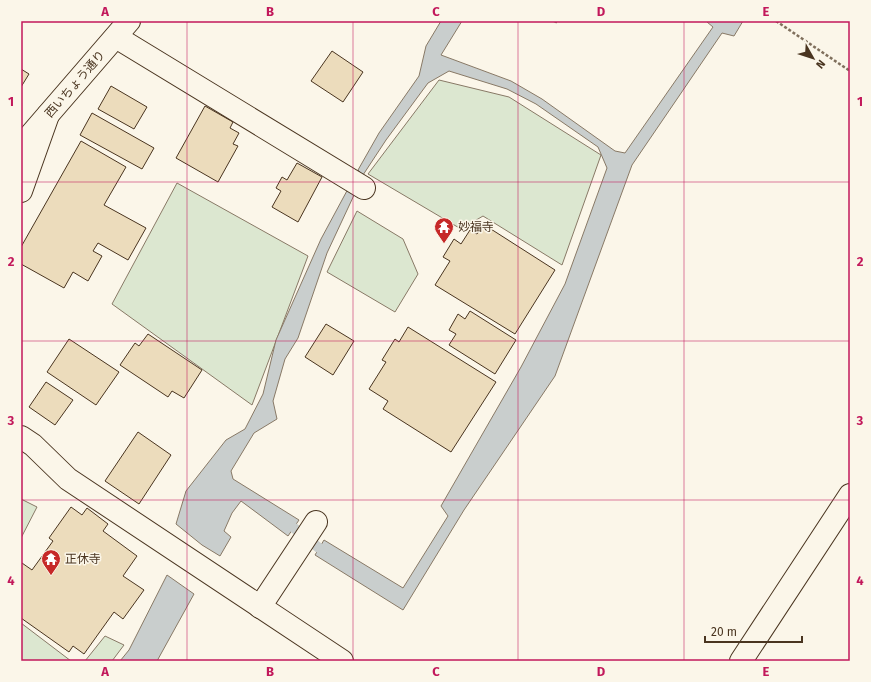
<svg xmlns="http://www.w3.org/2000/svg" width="871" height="682" font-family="'Fira Sans','Noto Sans JP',sans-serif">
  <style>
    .green { fill: #dce7d0; stroke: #887966 }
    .water { fill: #c9cecd; stroke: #887966 }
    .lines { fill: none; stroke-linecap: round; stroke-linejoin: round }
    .stream { stroke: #c9cecd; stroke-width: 10 }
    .building { fill: #ecdcbc; stroke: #4a3520 }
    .minor-casing { stroke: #4a3520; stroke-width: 24 }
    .highway-casing { stroke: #4a3520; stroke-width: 24 }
    .path { stroke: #7f6f5c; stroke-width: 2.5; stroke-dasharray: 3 2; stroke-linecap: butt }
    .minor { stroke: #fbf6e9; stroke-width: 22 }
    .highway { stroke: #fbf6e9; stroke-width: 22 }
    .grid { fill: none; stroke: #c2185b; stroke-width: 1; stroke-opacity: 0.55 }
    .labels { text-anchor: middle; stroke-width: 3; stroke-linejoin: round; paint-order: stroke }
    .street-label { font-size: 12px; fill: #4a3520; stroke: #fbf6e9 }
    .poi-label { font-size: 12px; fill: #4a3520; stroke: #fbf6e9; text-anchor: start }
    .neatline { fill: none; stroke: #c2185b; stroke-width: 1.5 }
    .grid-label { font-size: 13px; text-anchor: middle; font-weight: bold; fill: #c2185b }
  </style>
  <rect width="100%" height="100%" fill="#fbf6e9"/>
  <!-- green -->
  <g class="green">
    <path d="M439,80L509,97L601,155L562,265L483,216L461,229L368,174Z"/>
    <path d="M177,183L308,256L252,405L112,304Z"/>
    <path d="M357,211L403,239L418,274L395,312L327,272Z"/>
    <path d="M21,499L37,507L21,538Z"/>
    <path d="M21,623L71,661H21Z"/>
    <path d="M105,636L124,645L112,661H85Z"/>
  </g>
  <!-- water -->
  <g class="water">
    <path d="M441,21H462L441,55L511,81L542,99L615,151L625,153L713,27L707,22L708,21H743L734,36L722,33L632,165L555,376L464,510L403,610L315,555L324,540L403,588L448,516L441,506L521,367L565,284L607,168L598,147L536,104L507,89L449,71L428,83L386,140L363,175L358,170L379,133L419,76L426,46Z"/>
    <path d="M349,187L355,193L327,253L298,338L285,359L273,401L277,419L254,433L231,471L233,479L299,520L288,536L241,501L232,513L224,531L231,537L220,556L202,545L176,524L186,491L226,440L245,429L263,394L276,340L321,239Z"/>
    <path d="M167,575L194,594L157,661H120L129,650Z"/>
  </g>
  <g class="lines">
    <!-- stream -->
    <path class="stream" d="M294,528L319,548"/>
  </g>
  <!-- building -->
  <g class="building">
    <path d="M332,51L363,72L343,102L311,81Z"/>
    <path d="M21,69L29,74L21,87Z"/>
    <path d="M111,86L147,107L134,129L98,109Z"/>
    <path d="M205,106L233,122L230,128L239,133L233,144L238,146L218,182L176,158Z"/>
    <path d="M92,113L154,148L142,169L80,135Z"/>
    <path d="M81,141L126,167L104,205L146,228L128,260L98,243L93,251L102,256L88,281L73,272L64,288L21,264V247Z"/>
    <path d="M297,163L322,177L298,222L272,207L281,191L276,188L282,177L287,180Z"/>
    <path d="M483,224L555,270L515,334L435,285L450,261L443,257L454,239L461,244L470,230L477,234Z"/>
    <path d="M470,311L516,340L495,374L449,345L456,334L449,330L458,314L465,319Z"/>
    <path d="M326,324L354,341L333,375L305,357Z"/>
    <path d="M408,327L496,382L451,452L383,409L388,401L369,389L386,362L382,360L395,339L399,342Z"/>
    <path d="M148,334L202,370L184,398L172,391L168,397L120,365L135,343L139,346Z"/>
    <path d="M69,339L119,372L96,405L47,372Z"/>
    <path d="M46,382L73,400L55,425L29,407Z"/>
    <path d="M138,432L171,455L139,504L105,481Z"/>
    <path d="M71,507L82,515L87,508L108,524L103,531L137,556L123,576L144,590L123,619L114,612L84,654L73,646L69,652L21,618V564L22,563L32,570L53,541L49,538Z"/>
  </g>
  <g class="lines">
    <!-- minor casing -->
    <g class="minor-casing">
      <g id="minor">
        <path d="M116,37L364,188"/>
        <path d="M21,191L48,115"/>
        <path d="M21,437L33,445L68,479L342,661"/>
        <path d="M260,607L316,522"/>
        <path d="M741,661L850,495"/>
      </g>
    </g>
    <!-- highway casing -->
    <g class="highway-casing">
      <path id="highway" d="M21,146L129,21"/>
    </g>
    <!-- path -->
    <g class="path">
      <path d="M554,21L556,22L559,21"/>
      <path d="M776,21L850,71"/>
    </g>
    <!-- minor -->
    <use href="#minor" class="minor"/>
    <!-- highway -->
    <use href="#highway" class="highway"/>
  </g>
  <!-- grid -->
  <path class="grid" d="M187,21V661M353,21V661M518,21V661M684,21V661M21,182H850M21,341H850M21,500H850"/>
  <!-- icons -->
  <defs>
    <g id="temple-pin" transform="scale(1)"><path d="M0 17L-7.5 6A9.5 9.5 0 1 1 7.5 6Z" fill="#c62828" stroke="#fbf6e9"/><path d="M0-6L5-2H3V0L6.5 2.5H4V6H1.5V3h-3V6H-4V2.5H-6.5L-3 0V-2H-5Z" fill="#fff"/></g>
  </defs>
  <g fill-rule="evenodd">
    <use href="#temple-pin" x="444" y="227"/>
    <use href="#temple-pin" x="51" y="559"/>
  </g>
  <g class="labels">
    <!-- street labels -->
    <g class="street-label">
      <text transform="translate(75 84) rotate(-49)" y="4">西いちょう通り</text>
    </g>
    <!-- poi labels -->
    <g class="poi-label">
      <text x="458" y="231">妙福寺</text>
      <text x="65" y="563">正休寺</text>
    </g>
  </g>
  <!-- border -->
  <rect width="871" height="682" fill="none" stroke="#fbf6e9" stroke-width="44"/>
  <!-- north arrow -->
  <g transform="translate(813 58) rotate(129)" stroke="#fbf6e9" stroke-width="3" paint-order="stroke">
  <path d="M0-3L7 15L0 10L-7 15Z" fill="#4a3520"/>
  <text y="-6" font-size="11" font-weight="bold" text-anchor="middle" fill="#4a3520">N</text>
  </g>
  <!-- scale -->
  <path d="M705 636v6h97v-6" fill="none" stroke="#4a3520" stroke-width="2"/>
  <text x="711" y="636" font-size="12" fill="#4a3520" stroke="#fbf6e9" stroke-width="3" paint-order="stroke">20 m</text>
  <rect x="22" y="22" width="827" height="638" class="neatline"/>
  <g class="grid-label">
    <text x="105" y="16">A</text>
    <text x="270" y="16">B</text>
    <text x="436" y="16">C</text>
    <text x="601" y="16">D</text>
    <text x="766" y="16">E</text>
    <text x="11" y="106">1</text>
    <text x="860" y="106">1</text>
    <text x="11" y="266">2</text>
    <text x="860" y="266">2</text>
    <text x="11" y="425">3</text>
    <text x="860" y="425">3</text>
    <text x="11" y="585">4</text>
    <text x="860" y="585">4</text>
    <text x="105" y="676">A</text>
    <text x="270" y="676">B</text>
    <text x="436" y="676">C</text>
    <text x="601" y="676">D</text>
    <text x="766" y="676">E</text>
  </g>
</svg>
